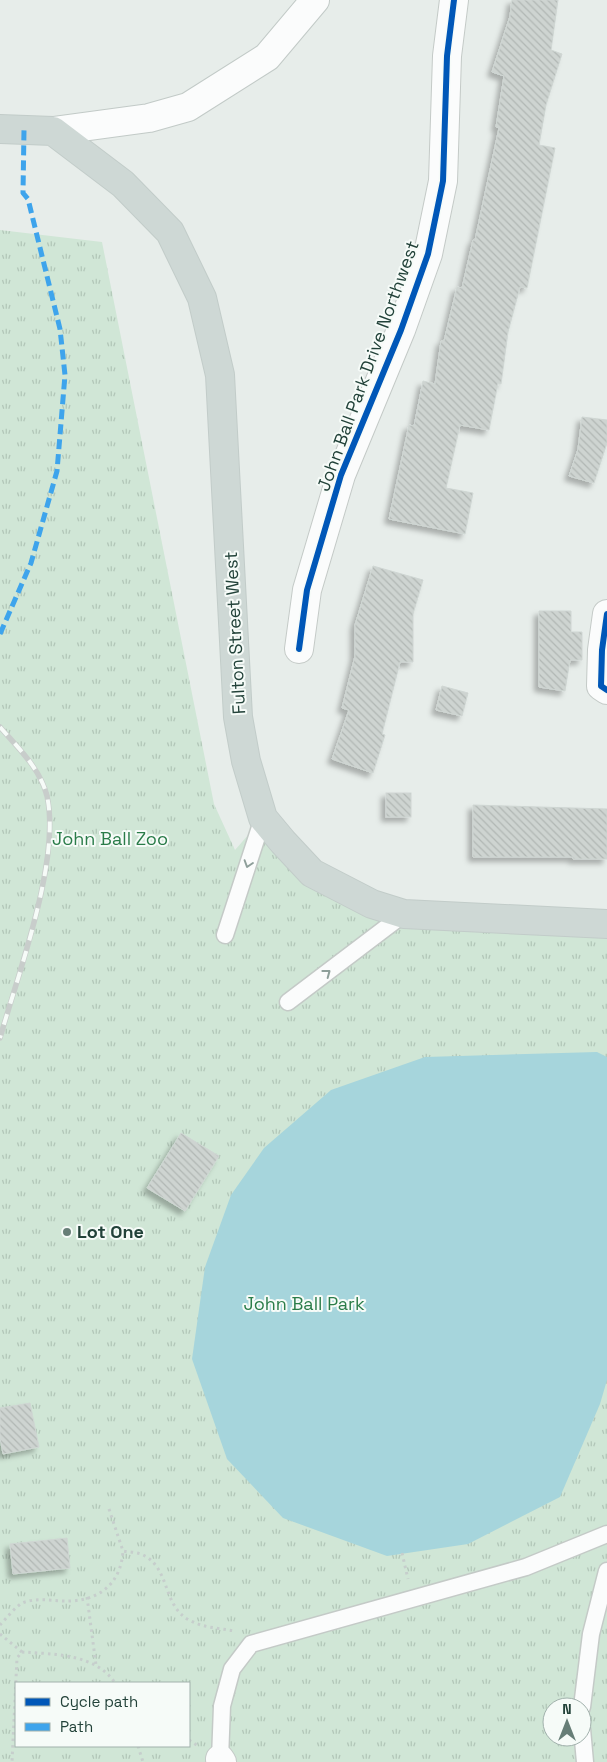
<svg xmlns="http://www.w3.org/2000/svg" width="607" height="1762" font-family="'Space Grotesk',sans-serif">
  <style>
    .park { fill: url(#park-tufts); fill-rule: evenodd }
    .water { fill: #a6d5dc }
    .building { fill: url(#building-back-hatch); stroke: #cfd6d3; filter: url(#shadow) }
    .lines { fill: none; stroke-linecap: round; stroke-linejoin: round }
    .service-casing { stroke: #c4cac7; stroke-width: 19 }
    .minor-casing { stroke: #c4cac7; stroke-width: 30 }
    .secondary-casing { stroke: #c2cac7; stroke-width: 30 }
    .primary-casing { stroke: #c2ccc9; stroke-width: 30 }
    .path { stroke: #c6cecc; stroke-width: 3; stroke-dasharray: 2.5 4; stroke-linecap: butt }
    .service { stroke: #fbfcfc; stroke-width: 16 }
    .minor { stroke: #fbfcfc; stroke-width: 28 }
    .secondary { stroke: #fbfcfc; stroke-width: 28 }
    .primary { stroke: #ced8d5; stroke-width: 28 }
    .rail-casing { stroke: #c8cdcb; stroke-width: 5.5 }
    .rail { stroke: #f6fbf8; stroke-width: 4; stroke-dasharray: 11; stroke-linecap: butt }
    .quiet { stroke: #3ea4ec; stroke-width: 5; stroke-dasharray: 10 5; stroke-linecap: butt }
    .cycleway-casing { stroke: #f6fbf8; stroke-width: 9 }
    .cycleway { stroke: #0057b8; stroke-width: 6 }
    .oneway { stroke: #8e9f9a }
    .poi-dot { fill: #677e77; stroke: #f6fbf8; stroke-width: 2 }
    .labels { text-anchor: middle; stroke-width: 4; stroke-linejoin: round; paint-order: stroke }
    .street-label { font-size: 18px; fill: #224239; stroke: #f6fbf8 }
    .park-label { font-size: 18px; fill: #2a7c49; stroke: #f6fbf8 }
    .poi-label { font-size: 18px; font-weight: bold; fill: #224239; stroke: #f6fbf8; text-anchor: start }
  </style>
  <defs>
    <pattern id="park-tufts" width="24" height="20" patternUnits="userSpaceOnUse" patternTransform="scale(1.25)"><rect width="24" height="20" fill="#d0e6d6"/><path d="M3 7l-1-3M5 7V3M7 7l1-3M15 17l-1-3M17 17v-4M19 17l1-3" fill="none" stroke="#b2c6b8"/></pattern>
    <pattern id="building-back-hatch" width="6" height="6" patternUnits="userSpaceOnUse" patternTransform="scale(1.25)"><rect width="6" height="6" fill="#ced4d1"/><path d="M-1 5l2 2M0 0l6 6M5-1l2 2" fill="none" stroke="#b1b7b4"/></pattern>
    <filter id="shadow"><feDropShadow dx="-4.5" dy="4.5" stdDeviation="2.5" flood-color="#0004"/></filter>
  </defs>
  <rect width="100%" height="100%" fill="#e7edea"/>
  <!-- park -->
  <path class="park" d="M0,230L102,242L214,804L235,850L263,818L372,904L607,924V1762H0ZM16,1683H189V1746H16ZM552,1707H582V1737H552Z"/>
  <!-- water -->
  <path class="water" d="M597,1052L607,1057V1380L600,1404L560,1497L468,1544L387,1556L283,1518L227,1459L192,1359L205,1267L231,1195L264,1148L331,1090L425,1057Z"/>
  <!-- building -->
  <g class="building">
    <path d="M512,0H558L551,50L562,54L546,105L539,145L555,148L527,288L520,287L508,332L501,384L498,383L489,430L460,425L446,488L473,493L465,534L389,519L409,425L414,426L423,381L435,384L441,341H444L457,287L462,288L473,240H475L499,128L496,127L504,76L492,72L510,16Z"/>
    <path d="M582,417L607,420V443L594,483L569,476L578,449Z"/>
    <path d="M373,566L423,580L413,614V662H400L382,734L385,735L373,773L332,759L349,710L342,708L355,656V625Z"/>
    <path d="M539,611H571V632H582V660H570L565,691L539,687Z"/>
    <path d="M442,686L468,693L462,716L436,710Z"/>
    <rect x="386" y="793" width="25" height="24"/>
    <path d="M473,805L607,809V859H573V857H473Z"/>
    <path d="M181,1133L219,1156L185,1211L147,1188Z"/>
    <path d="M30,1403L39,1447L3,1454L0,1438V1408Z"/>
    <path d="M67,1538L70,1568L13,1574L10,1544Z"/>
  </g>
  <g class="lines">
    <!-- service casing -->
    <g class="service-casing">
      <g id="service">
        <path d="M225,935L263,818"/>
        <path d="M288,1002L404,914"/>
        <path d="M582,1707L591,1634L607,1571"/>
        <path d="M582,1729L585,1762"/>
        <path d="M220,1759L222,1706L232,1669L251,1644L526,1567L607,1534"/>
      </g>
    </g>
    <!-- minor casing -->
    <g class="minor-casing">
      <g id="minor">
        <path d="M607,614L602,650L601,686L607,690"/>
        <path d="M299,649L307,590L341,475L401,330L428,254L443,181L447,56L454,0"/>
        <path d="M220,1759L222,1762"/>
      </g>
    </g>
    <!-- secondary casing -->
    <g class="secondary-casing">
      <path id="secondary" d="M53,131L149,118L188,107L267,57L315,0"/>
    </g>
    <!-- primary casing -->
    <g class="primary-casing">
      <path id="primary" d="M0,129L53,131L123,184L170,232L202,298L220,375L238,717L246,761L263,818L283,842L312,873L372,904L404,914L607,924"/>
    </g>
    <!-- path -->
    <g class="path">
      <path d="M109,1509L123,1551C129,1552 139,1552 145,1556C170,1570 163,1606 189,1620C203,1628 220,1628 234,1631"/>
      <path d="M402,1553L408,1579"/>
      <path d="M87,1597L96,1665"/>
      <path d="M0,1625C7,1618 17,1604 25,1602C41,1597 56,1602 71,1601C103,1599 121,1581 123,1551"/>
      <path d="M0,1634L22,1652L17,1658L12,1762"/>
      <path d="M22,1652C54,1654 96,1654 115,1683"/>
      <path d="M189,1740L198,1746"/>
      <path d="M138,1746L143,1762"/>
    </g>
    <!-- service -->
    <use href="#service" class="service"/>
    <!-- minor -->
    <use href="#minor" class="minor"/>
    <!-- secondary -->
    <use href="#secondary" class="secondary"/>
    <!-- primary -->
    <use href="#primary" class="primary"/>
    <!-- rail casing -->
    <g class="rail-casing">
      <path id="rail" d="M0,727C18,748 40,768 47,796C61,860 18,974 0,1038"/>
    </g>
    <!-- rail -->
    <use href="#rail" class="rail"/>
    <!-- quiet -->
    <path class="quiet" d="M0,634L31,563L57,471L65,375L60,329L28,199L23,193L24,130"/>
    <!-- cycleway casing -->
    <g class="cycleway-casing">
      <g id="cycleway">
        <path d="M607,614L602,650L601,686L607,690"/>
        <path d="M299,649L307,590L341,475L401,330L428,254L443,181L447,56L454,0"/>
      </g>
    </g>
    <!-- cycleway -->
    <use href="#cycleway" class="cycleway"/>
  </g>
  <!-- one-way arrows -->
  <defs><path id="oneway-chevron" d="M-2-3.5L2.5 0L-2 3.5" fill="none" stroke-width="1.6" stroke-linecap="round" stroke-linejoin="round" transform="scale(1.25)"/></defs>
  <g class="oneway">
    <use href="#oneway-chevron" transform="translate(248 864) rotate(108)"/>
    <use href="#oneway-chevron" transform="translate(327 973) rotate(-37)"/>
  </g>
  <!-- markers -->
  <circle class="poi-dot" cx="67" cy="1232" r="5"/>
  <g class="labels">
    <!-- street labels -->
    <g class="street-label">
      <text transform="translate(368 366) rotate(-70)" y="6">John Ball Park Drive Northwest</text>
      <text transform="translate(235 633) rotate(-93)" y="6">Fulton Street West</text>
    </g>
    <!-- park labels -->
    <g class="park-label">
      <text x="110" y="845">John Ball Zoo</text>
      <text x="304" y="1310">John Ball Park</text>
    </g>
    <!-- poi labels -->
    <g class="poi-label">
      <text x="77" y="1238">Lot One</text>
    </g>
  </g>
  <!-- legend -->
  <rect x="15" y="1682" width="175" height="65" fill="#f6fbf8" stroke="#a1b1ac"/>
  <rect x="25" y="1698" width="25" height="8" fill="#0057b8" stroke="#a1b1ac"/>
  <text x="60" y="1707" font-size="15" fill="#224239">Cycle path</text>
  <rect x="25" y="1723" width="25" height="8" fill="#3ea4ec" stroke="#a1b1ac"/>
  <text x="60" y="1732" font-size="15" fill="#224239">Path</text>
  <!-- north arrow -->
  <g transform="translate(567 1722)"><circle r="24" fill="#f6fbf8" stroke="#a1b1ac"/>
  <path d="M0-4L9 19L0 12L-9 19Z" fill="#677e77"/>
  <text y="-8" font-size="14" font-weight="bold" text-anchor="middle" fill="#224239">N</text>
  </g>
</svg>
